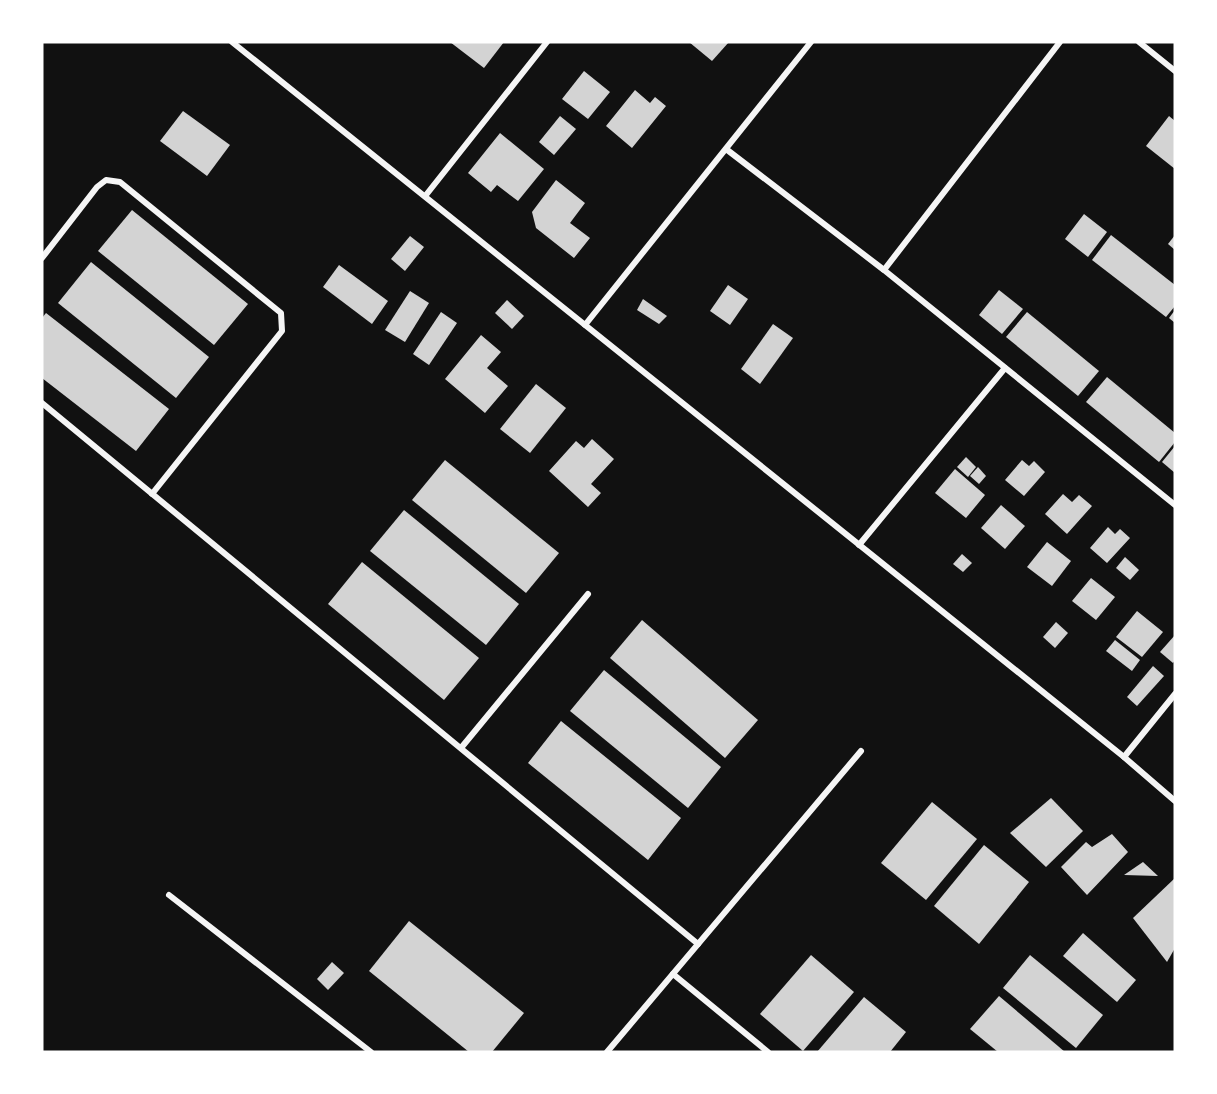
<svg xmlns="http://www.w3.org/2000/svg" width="1217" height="1094" font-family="'Public Sans',sans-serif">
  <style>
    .building { fill: #d3d3d3 }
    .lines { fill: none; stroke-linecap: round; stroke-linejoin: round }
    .minor { stroke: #f5f5f5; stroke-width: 6 }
  </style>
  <rect width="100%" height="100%" fill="#111"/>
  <!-- building -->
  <g class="building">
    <path d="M450,42H504L484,68Z"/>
    <path d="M689,42H729L712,61Z"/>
    <path d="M584,71L610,92L588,119L562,99Z"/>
    <path d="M635,90L650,103L655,97L666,106L632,148L606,126Z"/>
    <path d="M183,111L230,145L207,176L160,141Z"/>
    <path d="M560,116L576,129L554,155L539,142Z"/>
    <path d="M1169,116L1175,121V169L1146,146Z"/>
    <path d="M500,133L544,169L518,201L497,185L491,192L468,173Z"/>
    <path d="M556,180L585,203L570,223L590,238L574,258L536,228L532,212Z"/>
    <path d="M132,210L248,304L214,345L98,251Z"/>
    <path d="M1084,214L1107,232L1088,257L1065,239Z"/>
    <path d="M1111,235L1175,285V306L1166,317L1092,260Z"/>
    <path d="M1175,235V250L1168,244Z"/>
    <path d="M410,236L424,247L405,271L391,259Z"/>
    <path d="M91,262L209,357L176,398L58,303Z"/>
    <path d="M339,265L388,301L372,324L323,287Z"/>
    <path d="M728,285L748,299L730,325L710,311Z"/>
    <path d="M999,290L1023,309L1002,334L979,315Z"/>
    <path d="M410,291L429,303L405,342L385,330Z"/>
    <path d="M643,299L667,316L659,324L637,310Z"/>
    <path d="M507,300L524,316L512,329L495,313Z"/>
    <path d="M1175,310V323L1169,318Z"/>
    <path d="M441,312L457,323L429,365L413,354Z"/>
    <path d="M1027,312L1099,371L1078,396L1006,337Z"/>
    <path d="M46,313L169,409L136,451L42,378V318Z"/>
    <path d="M773,324L793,338L760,384L741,369Z"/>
    <path d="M481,335L501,352L487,368L508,386L485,413L445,379Z"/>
    <path d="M1107,377L1175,433V442L1159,462L1086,402Z"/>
    <path d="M536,384L566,408L530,453L500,429Z"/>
    <path d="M592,439L614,459L591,484L601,493L588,507L549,471L576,441L584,448Z"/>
    <path d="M1175,446V473L1162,462Z"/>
    <path d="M966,457L976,467L968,477L957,467Z"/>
    <path d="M445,460L559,553L526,593L412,500Z"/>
    <path d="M1022,460L1029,466L1034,461L1045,472L1024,496L1005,480Z"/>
    <path d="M978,467L986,476L979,484L970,476Z"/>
    <path d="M955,469L985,495L966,518L935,493Z"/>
    <path d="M1063,494L1072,502L1079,495L1092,506L1067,534L1045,514Z"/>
    <path d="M1001,505L1025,526L1005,549L981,528Z"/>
    <path d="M404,510L519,604L486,645L370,551Z"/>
    <path d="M1108,527L1115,534L1120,529L1130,538L1107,563L1090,548Z"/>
    <path d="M1047,542L1071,561L1052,586L1027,567Z"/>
    <path d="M962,554L972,563L963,572L953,564Z"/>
    <path d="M1125,557L1139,570L1130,580L1116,568Z"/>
    <path d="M362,562L479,658L444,700L328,604Z"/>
    <path d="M1091,578L1115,597L1096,620L1072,601Z"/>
    <path d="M1137,611L1163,632L1142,657L1116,637Z"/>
    <path d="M642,620L758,720L725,758L610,658Z"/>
    <path d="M1056,622L1068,633L1055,648L1043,637Z"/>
    <path d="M1175,635V660L1173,663L1160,652Z"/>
    <path d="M1115,640L1140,660L1132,671L1106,651Z"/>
    <path d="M1153,666L1164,676L1137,706L1127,697Z"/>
    <path d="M604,670L721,767L688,808L570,711Z"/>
    <path d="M561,721L681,818L648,860L528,763Z"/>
    <path d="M1051,798L1083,831L1046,867L1010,833Z"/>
    <path d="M932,802L977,839L926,900L881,863Z"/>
    <path d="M1112,834L1128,852L1087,895L1061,867L1086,842L1092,847Z"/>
    <path d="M984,845L1029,882L979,944L934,906Z"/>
    <path d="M1143,862L1158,876L1124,875Z"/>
    <path d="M1175,878V948L1167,962L1133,918Z"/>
    <path d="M409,921L524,1013L492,1052H469L369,971Z"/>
    <path d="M1083,933L1136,980L1117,1002L1063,956Z"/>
    <path d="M811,955L854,992L803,1051L760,1014Z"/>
    <path d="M1030,955L1103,1015L1076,1048L1003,988Z"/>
    <path d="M332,962L344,973L328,990L317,979Z"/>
    <path d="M999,996L1065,1052H998L970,1029Z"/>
    <path d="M864,997L906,1032L890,1052H817Z"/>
  </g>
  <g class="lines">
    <!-- minor -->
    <g class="minor">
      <path d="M232,42L1124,757L1175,801"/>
      <path d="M1139,42L1175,71"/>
      <path d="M726,149L884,270L1175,505"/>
      <path d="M426,195L547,42"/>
      <path d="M42,258L97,187L106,180L120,182L281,313L282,331L152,494"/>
      <path d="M884,270L1060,42"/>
      <path d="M585,325L811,42"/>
      <path d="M42,403L698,944"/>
      <path d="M859,545L1005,368"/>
      <path d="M461,748L588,594"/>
      <path d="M1124,757L1175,694"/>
      <path d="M169,895L371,1052"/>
      <path d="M673,974L768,1052"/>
      <path d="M607,1052L861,751"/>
    </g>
  </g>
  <!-- border -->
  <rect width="1217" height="1094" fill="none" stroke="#ffffff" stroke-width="87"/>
</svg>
